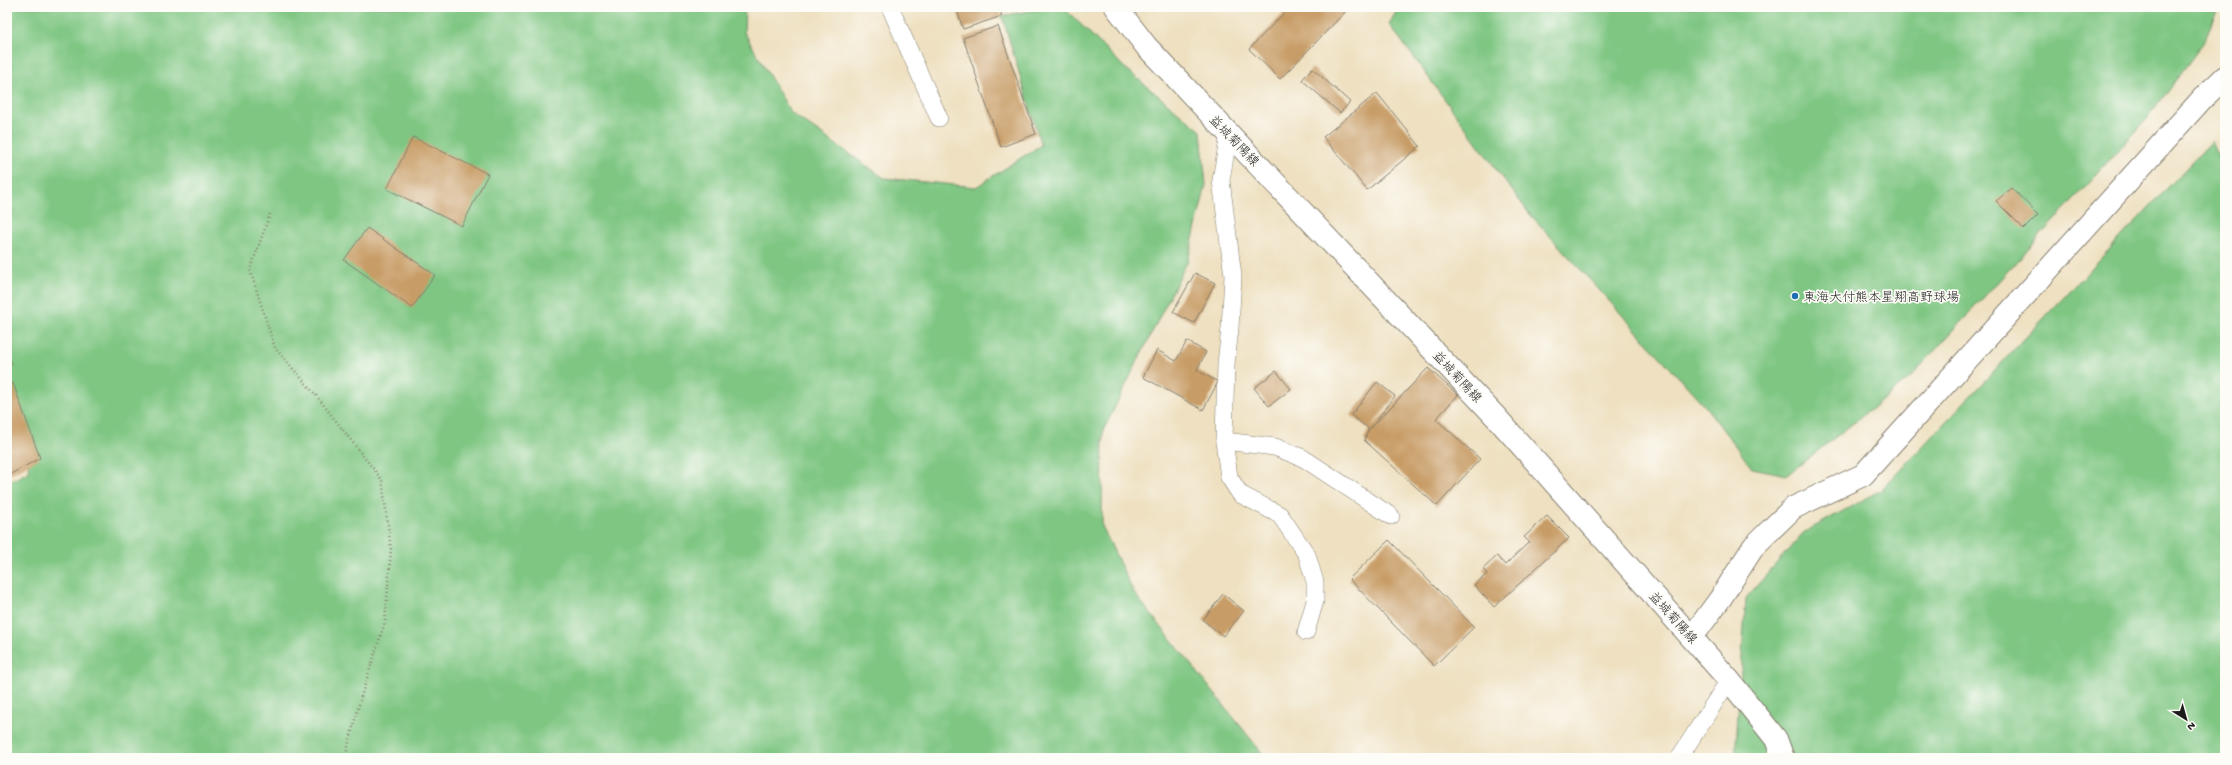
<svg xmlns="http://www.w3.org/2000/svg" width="2232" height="765" font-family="'Gochi Hand','Klee One',sans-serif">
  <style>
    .green { fill: #7ec682; stroke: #4d714f }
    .building { fill: #c79c66 }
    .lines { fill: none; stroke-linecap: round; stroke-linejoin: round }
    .service-casing { stroke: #857e6e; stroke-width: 18 }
    .minor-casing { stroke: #857e6e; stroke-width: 24 }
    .secondary-casing { stroke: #857e6e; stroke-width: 24 }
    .path { stroke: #857e6e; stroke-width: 2.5; stroke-dasharray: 1 3; stroke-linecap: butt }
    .service { stroke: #fff; stroke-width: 17 }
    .minor { stroke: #fff; stroke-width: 22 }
    .secondary { stroke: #fff; stroke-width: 22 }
    .poi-dot { fill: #1f6fb2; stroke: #fdfcf7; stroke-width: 1.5 }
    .labels { text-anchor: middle; stroke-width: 3.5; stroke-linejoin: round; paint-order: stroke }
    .street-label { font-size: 13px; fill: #1c1c1c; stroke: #fdfcf7 }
    .poi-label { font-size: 13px; fill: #1c1c1c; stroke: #fdfcf7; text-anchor: start }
  </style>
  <rect width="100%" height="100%" fill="#fdfcf7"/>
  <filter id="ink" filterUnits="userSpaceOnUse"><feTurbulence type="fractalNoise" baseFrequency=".025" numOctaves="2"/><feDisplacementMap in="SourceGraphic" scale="8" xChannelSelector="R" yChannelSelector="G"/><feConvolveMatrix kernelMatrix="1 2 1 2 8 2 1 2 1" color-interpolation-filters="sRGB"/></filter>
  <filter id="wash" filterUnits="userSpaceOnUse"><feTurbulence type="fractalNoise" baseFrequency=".012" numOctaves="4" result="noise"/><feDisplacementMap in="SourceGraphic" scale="16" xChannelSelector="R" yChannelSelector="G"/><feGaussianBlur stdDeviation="0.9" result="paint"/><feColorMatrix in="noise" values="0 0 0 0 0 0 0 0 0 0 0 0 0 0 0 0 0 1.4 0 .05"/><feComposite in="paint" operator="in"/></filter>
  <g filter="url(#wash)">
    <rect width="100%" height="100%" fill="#eee0c0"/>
    <!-- green -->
    <g class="green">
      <path d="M7,7H745L744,32L791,113L884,178L976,187L1041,145L1002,16L1051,7H1063L1127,70L1201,131L1206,185L1188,260L1103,431L1102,526L1134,593L1266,758H7V483L30,471L7,386Z"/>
      <path d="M1399,7H2219L2203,43L2148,118L1907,381L1787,475L1752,468L1705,406L1528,212L1389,24Z"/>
      <path d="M2212,141L2225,173V758H1735L1746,598L1803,533L1881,490Z"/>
    </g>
    <g id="blocks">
      <!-- building -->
      <g class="building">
        <path d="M956,7H999L1002,16L963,29Z"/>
        <path d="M1290,7H1350L1280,79L1249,49Z"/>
        <path d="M998,26L1036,134L1001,147L963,38Z"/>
        <path d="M1312,68L1350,102L1340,113L1302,80Z"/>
        <path d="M1377,93L1420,146L1367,190L1323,137Z"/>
        <path d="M413,137L488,174L462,226L387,189Z"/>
        <path d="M2012,188L2038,215L2024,229L1996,201Z"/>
        <path d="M367,228L435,275L412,308L344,260Z"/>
        <path d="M1195,273L1215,283L1194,323L1173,312Z"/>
        <path d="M1187,341L1206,352L1197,370L1218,382L1203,410L1143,377L1157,350L1176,361Z"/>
        <path d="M7,352L12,364L7,367Z"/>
        <path d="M1428,368L1458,395L1436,419L1480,459L1437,506L1364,440L1369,429L1351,415L1377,382L1395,396L1370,429Z"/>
        <path d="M1276,371L1291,389L1269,406L1254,388Z"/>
        <path d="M13,383L40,458L7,476V386Z"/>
        <path d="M1547,516L1569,538L1494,607L1474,585L1487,574L1483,569L1497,556L1505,565L1529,542L1524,537Z"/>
        <path d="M1389,540L1474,627L1434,666L1349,579Z"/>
        <path d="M1223,594L1244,611L1223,636L1203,620Z"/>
      </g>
    </g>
  </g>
  <g filter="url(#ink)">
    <use href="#blocks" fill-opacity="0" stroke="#857e6e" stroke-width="1"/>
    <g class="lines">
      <!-- service casing -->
      <g class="service-casing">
        <g id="service">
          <path d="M890,7L939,118"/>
          <path d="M1229,134L1221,180L1233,276L1230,328L1226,364L1224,441L1229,477L1240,494L1280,515L1307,555L1315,582V601L1306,632"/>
          <path d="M1224,441L1275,447L1303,458L1391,516"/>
          <path d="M1679,758L1729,680"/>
        </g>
      </g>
      <!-- minor casing -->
      <g class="minor-casing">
        <path id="minor" d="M1692,637L1720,599L1754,546L1793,508L1863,475L2202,99L2225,77"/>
      </g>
      <!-- secondary casing -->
      <g class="secondary-casing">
        <path id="secondary" d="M1116,7L1146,46L1496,417L1729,680L1776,739L1783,758"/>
      </g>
      <!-- path -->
      <path class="path" d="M270,214L250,270L275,348L315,394L382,480L391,549L385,622L361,697L345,758"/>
      <!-- service -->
      <use href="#service" class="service"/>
      <!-- minor -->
      <use href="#minor" class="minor"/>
      <!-- secondary -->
      <use href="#secondary" class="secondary"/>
    </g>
  </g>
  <!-- markers -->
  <circle class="poi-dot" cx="1795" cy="296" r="4"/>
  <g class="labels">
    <!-- street labels -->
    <g class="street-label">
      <text transform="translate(1235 140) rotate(46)" y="5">益城菊陽線</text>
      <text transform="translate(1458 376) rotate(47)" y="5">益城菊陽線</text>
      <text transform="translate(1674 617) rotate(48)" y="5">益城菊陽線</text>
    </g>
    <!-- poi labels -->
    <g class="poi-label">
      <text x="1803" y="301">東海大付熊本星翔高野球場</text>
    </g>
  </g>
  <!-- margin -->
  <rect width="2232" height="765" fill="none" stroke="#fdfcf7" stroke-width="24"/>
  <!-- north arrow -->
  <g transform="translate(2186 719) rotate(143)" stroke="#fdfcf7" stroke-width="3" paint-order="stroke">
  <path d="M0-3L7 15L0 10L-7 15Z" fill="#1c1c1c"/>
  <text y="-6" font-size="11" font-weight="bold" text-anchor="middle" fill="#1c1c1c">N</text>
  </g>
</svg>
